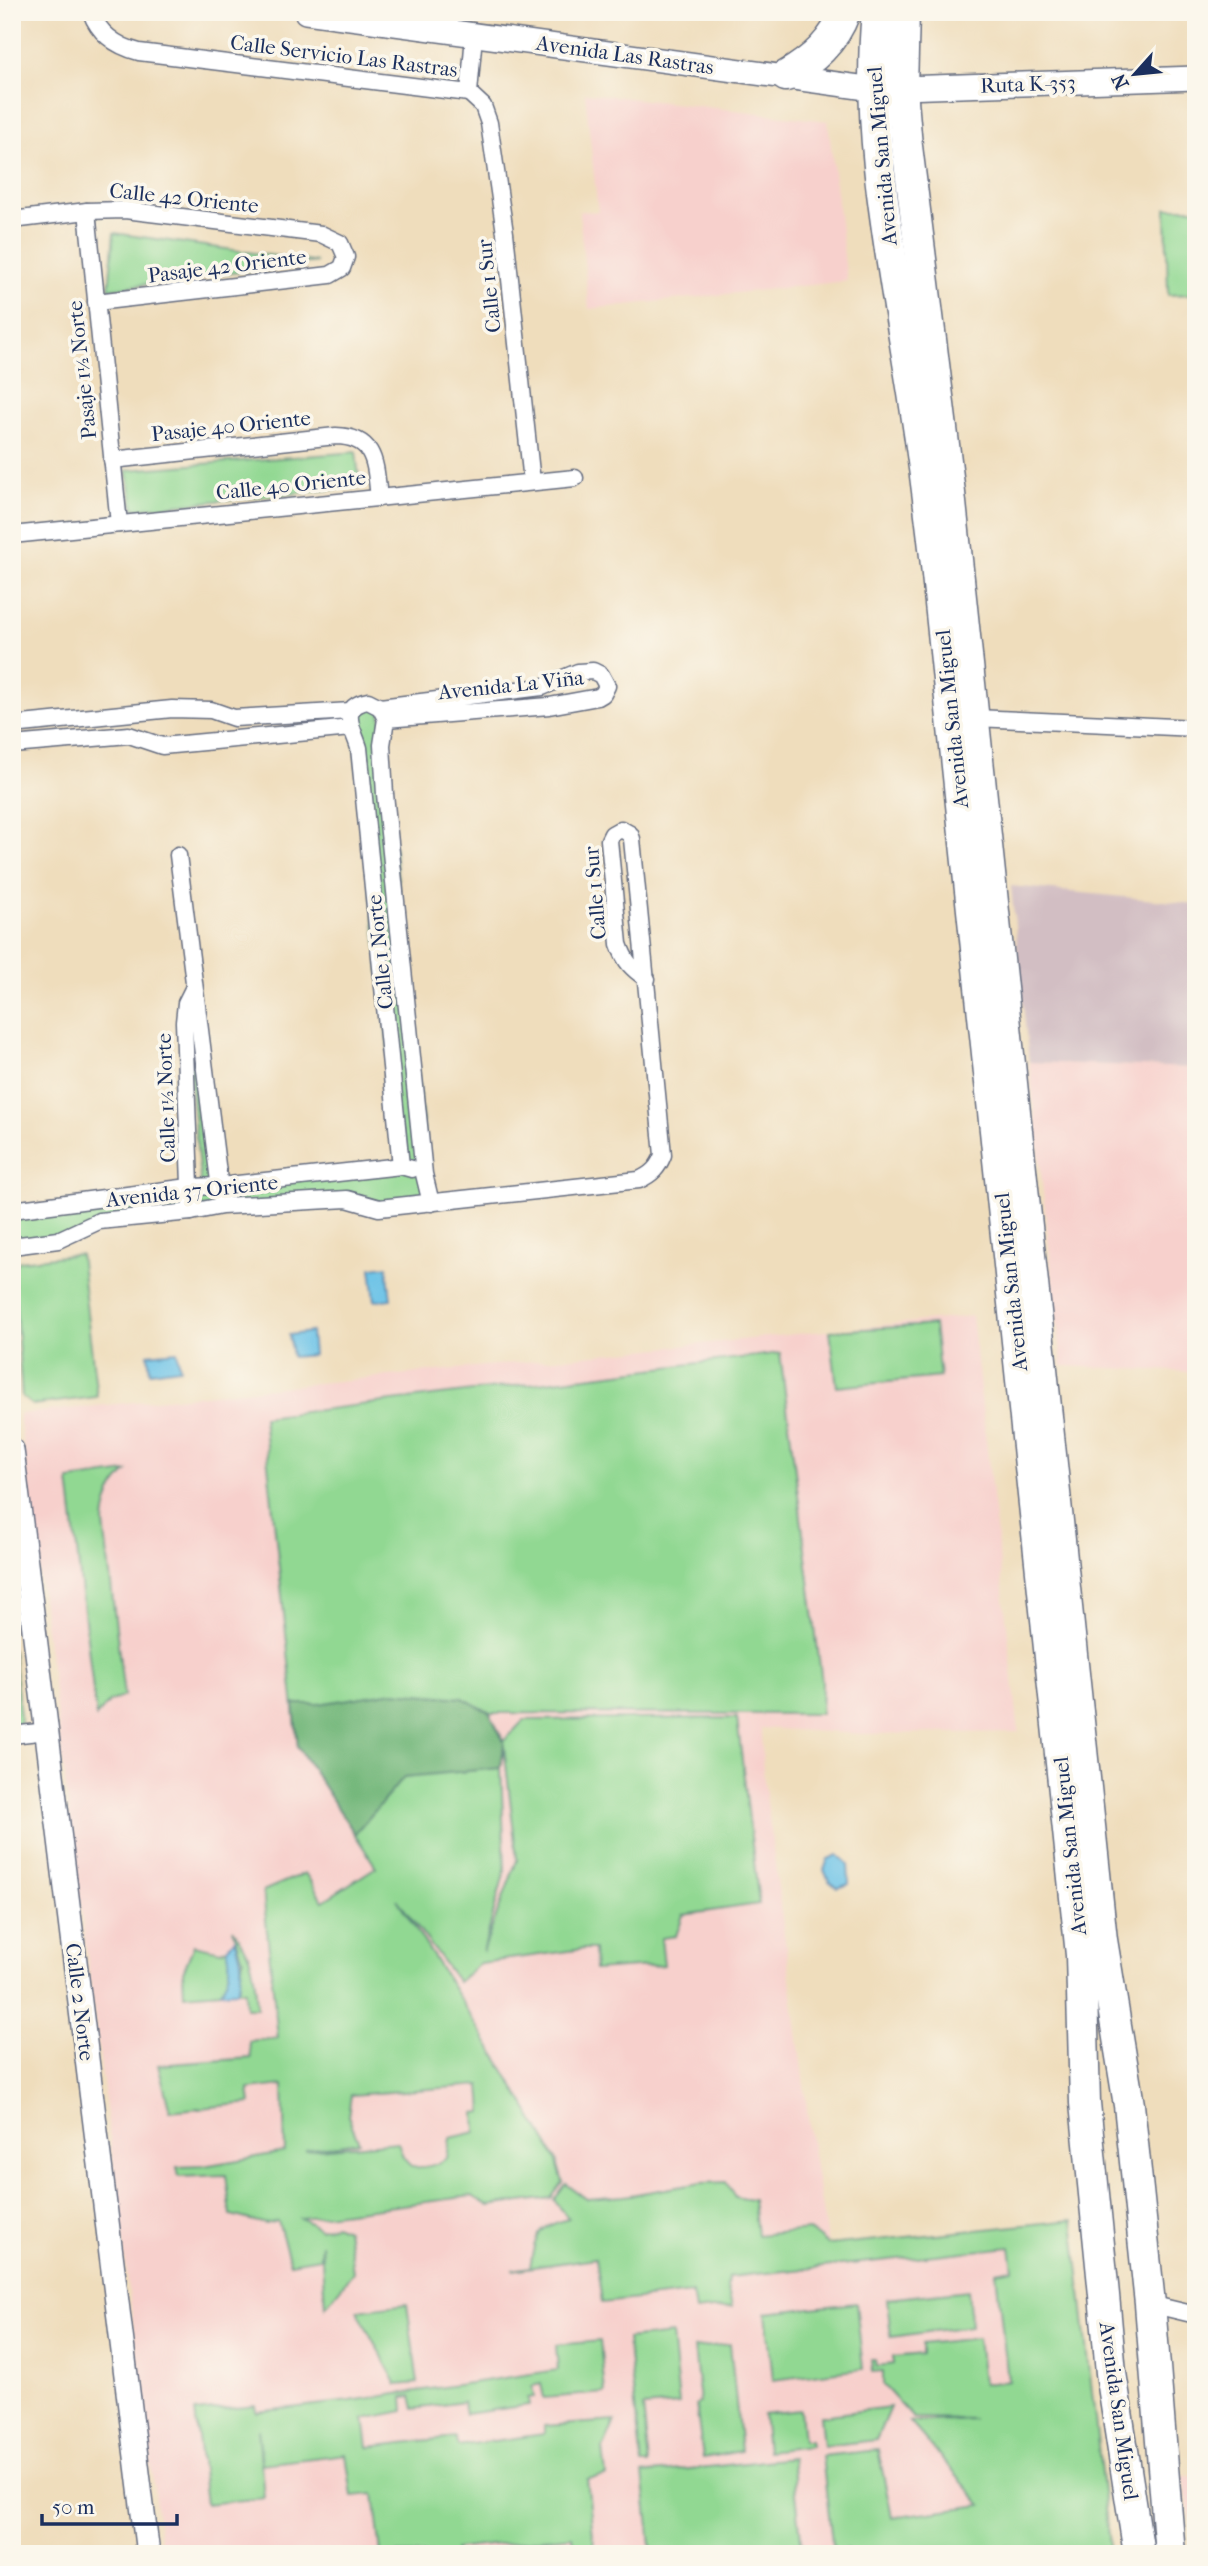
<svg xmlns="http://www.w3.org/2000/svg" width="1208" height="2566" font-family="'IM FELL French Canon',serif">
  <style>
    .built { fill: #f7d0cc }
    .industrial { fill: #d2bec3 }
    .green { fill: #91d892; stroke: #568478; stroke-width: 2; fill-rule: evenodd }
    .forest { fill: #74b87c; stroke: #48746d; stroke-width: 2 }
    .water { fill: #6ac2e7; stroke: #4278a2; stroke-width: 2 }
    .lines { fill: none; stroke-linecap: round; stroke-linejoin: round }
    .street-casing { stroke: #656c7f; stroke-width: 19 }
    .secondary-casing { stroke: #656c7f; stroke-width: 26 }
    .highway-casing { stroke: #656c7f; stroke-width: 33 }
    .street { stroke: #fff; stroke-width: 16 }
    .secondary { stroke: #fff; stroke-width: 23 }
    .highway { stroke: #fff; stroke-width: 30 }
    .labels { text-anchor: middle; stroke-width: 7; stroke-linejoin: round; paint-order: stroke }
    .street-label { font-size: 21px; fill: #1b2f5e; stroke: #fbf7ec }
  </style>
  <rect width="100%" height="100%" fill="#fbf7ec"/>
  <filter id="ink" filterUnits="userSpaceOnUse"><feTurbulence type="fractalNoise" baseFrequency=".0143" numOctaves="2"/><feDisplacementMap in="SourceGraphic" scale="14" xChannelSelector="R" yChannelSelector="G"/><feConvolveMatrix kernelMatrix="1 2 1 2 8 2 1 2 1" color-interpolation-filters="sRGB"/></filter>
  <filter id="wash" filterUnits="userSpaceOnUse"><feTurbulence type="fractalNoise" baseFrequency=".00686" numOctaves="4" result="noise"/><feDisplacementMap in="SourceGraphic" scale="28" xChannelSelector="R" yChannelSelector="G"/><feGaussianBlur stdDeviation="1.57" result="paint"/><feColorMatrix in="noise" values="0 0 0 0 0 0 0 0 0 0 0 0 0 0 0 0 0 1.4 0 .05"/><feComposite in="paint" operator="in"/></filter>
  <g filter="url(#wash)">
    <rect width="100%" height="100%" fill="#efddbc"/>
    <!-- built -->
    <g class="built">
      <path d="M585,93L828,121L847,281L589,309L579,211L598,212Z"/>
      <path d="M1029,1062L1196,1068V1372L1062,1366Z"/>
      <path d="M972,1316L1019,1732L862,1734L761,1728L763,1772L813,2154L828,2245L1073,2220L1110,2554H162L19,1414Z"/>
      <path d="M1182,2476L1196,2477V2554L1193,2527Z"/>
    </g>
    <!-- industrial -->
    <path class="industrial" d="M1011,886L1196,904V1068L1029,1062Z"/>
    <!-- green -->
    <g class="green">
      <path d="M1166,208H1196V294L1168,295Z"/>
      <path d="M114,233L317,262L109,289Z"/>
      <path d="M356,452L360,487L134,509L127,470Z"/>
      <path d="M380,707L430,1194L372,1207L203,1208L12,1246V1210L201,1188L184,1022L195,985L220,1186L401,1166L351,711Z"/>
      <path d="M80,1254L97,1397L32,1405L22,1397L13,1267L20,1261Z"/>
      <path d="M934,1325L940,1377L837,1387L830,1331Z"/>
      <path d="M780,1353L822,1682L821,1714L489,1713L504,1741L524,1720L737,1718L759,1904L683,1915L676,1936L661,1938L664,1965L595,1970L594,1949H584L480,1963L458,1982L397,1899L499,2061L556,2159L563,2182L551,2198L489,2206L472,2196L301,2218L320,2229L334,2225L347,2230L353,2272L325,2307L321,2244L320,2258L290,2263L278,2221L266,2224L231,2215L226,2175L179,2177L177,2167L203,2166L285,2152L283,2085L249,2089L251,2103L170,2111L158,2065L251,2058L249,2041L278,2038L263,1891L305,1873L323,1901L376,1867L298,1747L263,1417ZM504,1746L517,1860L483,1952L505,1870L501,1768ZM481,2085L483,2112L475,2113L476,2132L450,2138L447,2158C435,2166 426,2168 411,2167L403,2157L398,2142L305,2150L359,2142L348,2116L351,2095Z"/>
      <path d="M127,1472C111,1487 105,1502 104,1524L124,1696L110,1701L96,1717L69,1480Z"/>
      <path d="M13,1651L21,1724L12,1725V1652Z"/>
      <path d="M233,1929C254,1956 255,1975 257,2008H246L245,1991H238L243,1959Z"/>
      <path d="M194,1945L221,1951L227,1948C232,1965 229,1976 221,1992L184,1995L183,1972Z"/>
      <path d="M726,2182L735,2197L753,2200L757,2235L809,2230L828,2245L1073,2220L1110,2554H1020L1017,2549L1019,2554H849L848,2549L833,2551L822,2456L878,2450L892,2517L982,2505L910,2422L974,2419L913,2418L883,2385V2371L872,2372L871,2359H875L876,2366L893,2364V2357L922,2354V2344L978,2338L983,2384L1008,2381L996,2272L1013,2269L1010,2247L728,2277L727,2287L732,2307L695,2311L692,2293L602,2303L596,2258L512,2270L530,2267C536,2236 535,2227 569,2219L554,2200L566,2184L587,2199L624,2196L701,2183Z"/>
      <path d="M968,2290L971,2326L891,2337L887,2299Z"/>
      <path d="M856,2303L863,2369L773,2380L766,2313Z"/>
      <path d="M407,2304L418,2383L397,2385L357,2310Z"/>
      <path d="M672,2334L679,2404L643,2407L649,2464H642L627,2339Z"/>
      <path d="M600,2341L605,2393L544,2398L541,2384L532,2386L534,2397L528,2398L529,2405L465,2414L463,2402L414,2409L411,2396L403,2397L404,2411L364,2419L368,2447L455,2437L458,2446L544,2434V2426L615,2421L603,2449L606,2476L587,2479L595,2554H574L572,2536L455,2549L456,2554H381L374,2494L352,2496L346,2454L262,2464L258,2428L264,2498L206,2504L195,2412L255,2406L256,2412L350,2401L558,2370L556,2345Z"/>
      <path d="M730,2344L741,2451L703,2458L696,2405L700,2402L694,2348Z"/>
      <path d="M890,2407L876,2440L823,2446L820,2416Z"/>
      <path d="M800,2410L803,2440H810L811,2446L767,2451L763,2414Z"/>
      <path d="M792,2458L802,2547L743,2554H652L643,2474Z"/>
    </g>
    <!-- forest -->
    <path class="forest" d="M394,1692L463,1698L489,1712L504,1742L501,1768L404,1777L355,1834L298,1747L294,1704H318Z"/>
    <!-- water -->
    <g class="water">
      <path d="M387,1266L391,1299L375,1301L371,1268Z"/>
      <path d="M311,1332L313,1355L292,1357L289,1335Z"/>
      <path d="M177,1351L180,1368L150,1372L148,1354Z"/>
      <path d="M838,1855L848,1864L849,1884L838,1888L829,1881L824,1870L828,1859Z"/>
      <path d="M235,1939C242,1958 244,1971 237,1991L221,1992C229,1976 232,1965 227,1948Z"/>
    </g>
  </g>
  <g filter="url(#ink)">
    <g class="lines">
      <!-- street casing -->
      <g class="street-casing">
        <g id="street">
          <path d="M91,12C99,34 116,46 139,52L469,93L474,35"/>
          <path d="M469,93L483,106L489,123L505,233L532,482"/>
          <path d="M87,211L119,524"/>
          <path d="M12,220L87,211L125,210L321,234L340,243L346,257L342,268L330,275L96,302"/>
          <path d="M112,460L336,436C377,437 375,465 379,498"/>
          <path d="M12,535L575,478"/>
          <path d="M380,707L542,687L578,672L593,671L601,675L607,686L603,694L598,697L549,706L386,719"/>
          <path d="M975,718L1196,728"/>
          <path d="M12,725L172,709L211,710L234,718L351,711"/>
          <path d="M12,745L129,735L162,746L351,728"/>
          <path d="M178,855L221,1197"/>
          <path d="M401,1166L359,748C354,730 337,707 368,701L380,707L386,719L382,745L385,794L424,1174L431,1203"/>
          <path d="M12,1210L189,1187L220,1186L401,1166L412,1169"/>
          <path d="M191,1212L184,1022L186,1003L194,987"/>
          <path d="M12,1246L58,1240L99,1221L191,1212L222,1206L347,1199L379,1208L639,1180C652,1174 658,1168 663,1155L632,839L630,834L621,829L612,834L609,840L619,944C625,962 632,969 647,979"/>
          <path d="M12,1735L47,1731"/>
          <path d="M1150,2304L1196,2315"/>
        </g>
      </g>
      <!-- secondary casing -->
      <g class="secondary-casing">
        <g id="secondary">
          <path d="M306,12L874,89L1196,78"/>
          <path d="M12,1450L148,2554"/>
        </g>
      </g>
      <!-- highway casing -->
      <g class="highway-casing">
        <g id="highway">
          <path d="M877,12C866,125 888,238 906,350C918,421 928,493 936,565L1081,1955L1085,2103L1104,2295L1111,2373L1139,2554"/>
          <path d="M904,12L902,89L907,146L950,493L1102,1940L1129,2105L1150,2304L1170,2554"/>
          <path d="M786,76C813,60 834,42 845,12"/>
        </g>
      </g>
      <!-- street -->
      <use href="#street" class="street"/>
      <!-- secondary -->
      <use href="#secondary" class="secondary"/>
      <!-- highway -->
      <use href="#highway" class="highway"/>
    </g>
  </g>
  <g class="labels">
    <!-- street labels -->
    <g class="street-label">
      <text transform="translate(625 55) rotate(8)" y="7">Avenida Las Rastras</text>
      <text transform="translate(344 56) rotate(7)" y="7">Calle Servicio Las Rastras</text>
      <text transform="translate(1028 84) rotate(-2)" y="7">Ruta K-353</text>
      <text transform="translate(882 156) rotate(-95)" y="7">Avenida San Miguel</text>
      <text transform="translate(184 198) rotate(6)" y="7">Calle 42 Oriente</text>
      <text transform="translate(227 266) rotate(-7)" y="7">Pasaje 42 Oriente</text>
      <text transform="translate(489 286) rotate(-96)" y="7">Calle 1 Sur</text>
      <text transform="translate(82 370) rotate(-96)" y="7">Pasaje 1½ Norte</text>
      <text transform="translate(231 426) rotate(-6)" y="7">Pasaje 40 Oriente</text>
      <text transform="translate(291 485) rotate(-6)" y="7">Calle 40 Oriente</text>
      <text transform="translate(511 685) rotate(-6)" y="7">Avenida La Viña</text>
      <text transform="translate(952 719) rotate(-96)" y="7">Avenida San Miguel</text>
      <text transform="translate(595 893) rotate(-95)" y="7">Calle 1 Sur</text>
      <text transform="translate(380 952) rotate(-96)" y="7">Calle 1 Norte</text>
      <text transform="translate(166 1098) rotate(-92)" y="7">Calle 1½ Norte</text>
      <text transform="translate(192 1191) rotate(-6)" y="7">Avenida 37 Oriente</text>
      <text transform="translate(1011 1282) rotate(-96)" y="7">Avenida San Miguel</text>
      <text transform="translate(1070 1846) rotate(-96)" y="7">Avenida San Miguel</text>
      <text transform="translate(80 2002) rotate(83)" y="7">Calle 2 Norte</text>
      <text transform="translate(1119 2411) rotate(82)" y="7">Avenida San Miguel</text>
    </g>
  </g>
  <!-- margin -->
  <rect width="1208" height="2566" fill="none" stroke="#fbf7ec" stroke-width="42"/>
  <!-- north arrow -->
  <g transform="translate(1135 74) rotate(243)" stroke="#fbf7ec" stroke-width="5" paint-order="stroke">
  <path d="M0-5L12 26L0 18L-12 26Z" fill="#1b2f5e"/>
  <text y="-10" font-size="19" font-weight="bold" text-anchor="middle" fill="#1b2f5e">N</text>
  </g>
  <!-- scale -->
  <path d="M42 2514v10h135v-10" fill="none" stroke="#1b2f5e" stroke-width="3.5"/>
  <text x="52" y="2514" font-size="21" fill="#1b2f5e" stroke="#fbf7ec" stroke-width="5" paint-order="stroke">50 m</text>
</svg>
